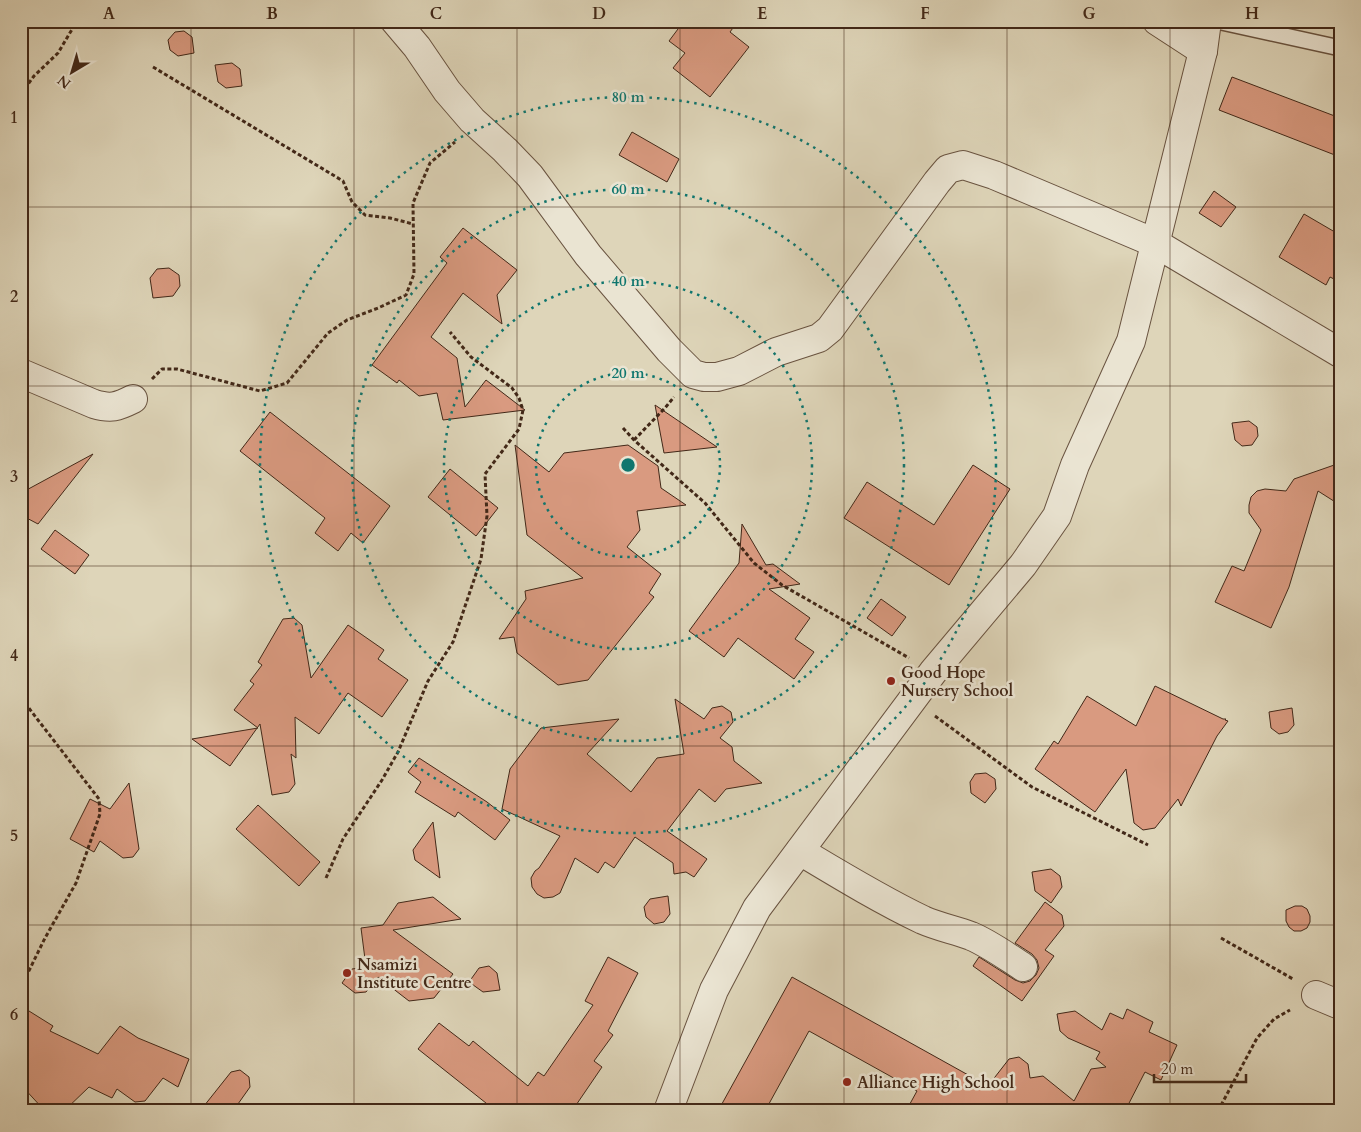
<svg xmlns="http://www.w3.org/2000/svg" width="1361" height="1132" font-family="Cardo,serif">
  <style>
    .building { fill: #d99a80; stroke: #422818 }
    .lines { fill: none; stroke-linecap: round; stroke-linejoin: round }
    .service-casing { stroke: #695340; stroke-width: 18 }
    .minor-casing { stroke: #695340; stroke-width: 30 }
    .path { stroke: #422818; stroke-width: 3; stroke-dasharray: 4 2.5; stroke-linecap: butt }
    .service { stroke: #eae4d2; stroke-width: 15 }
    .minor { stroke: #eae4d2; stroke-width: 28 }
    .grid { fill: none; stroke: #422818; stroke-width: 1; stroke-opacity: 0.55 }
    .ring { fill: none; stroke: #0f766e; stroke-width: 2.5; stroke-dasharray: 2.5 5 }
    .poi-dot { fill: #8f2418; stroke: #eae4d2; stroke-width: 2 }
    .labels { text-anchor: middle; stroke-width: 5; stroke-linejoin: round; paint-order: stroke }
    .poi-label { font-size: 16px; font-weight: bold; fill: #422818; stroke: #eae4d2; text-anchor: start }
    .centre { fill: #0f766e; stroke: #eae4d2; stroke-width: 2.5 }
    .ring-label { font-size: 15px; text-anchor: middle; font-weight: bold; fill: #0f766e; stroke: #eae4d2; stroke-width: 5; stroke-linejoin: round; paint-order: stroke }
    .neatline { fill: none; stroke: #422818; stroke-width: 2 }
    .grid-label { font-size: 16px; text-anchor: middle; font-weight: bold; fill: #422818 }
  </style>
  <rect width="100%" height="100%" fill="#ded5b9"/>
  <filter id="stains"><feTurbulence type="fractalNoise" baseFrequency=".004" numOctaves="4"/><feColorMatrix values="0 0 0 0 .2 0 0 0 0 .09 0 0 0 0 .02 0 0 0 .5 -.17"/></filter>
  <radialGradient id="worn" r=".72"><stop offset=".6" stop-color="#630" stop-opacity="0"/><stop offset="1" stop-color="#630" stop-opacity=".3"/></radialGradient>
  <!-- building -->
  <g class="building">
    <path d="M684,21H738L730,32L749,47L710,97L673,68L685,53L669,41Z"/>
    <path d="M184,31L192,37L194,53L178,56L170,50L168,40L175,32Z"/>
    <path d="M232,63L240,69L242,86L226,88L218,82L215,65Z"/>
    <path d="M1232,77L1340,118V157L1219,110Z"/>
    <path d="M632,132L679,159L667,182L619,155Z"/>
    <path d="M1214,191L1236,207L1221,227L1199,213Z"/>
    <path d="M1304,214L1340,235V282L1330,277L1326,285L1279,257Z"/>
    <path d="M463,228L517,270L497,295L502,324L463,293L431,337L457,358L465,407L486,380L525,410L443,420L437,393L419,396L399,380L397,383L372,365L447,263L440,257Z"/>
    <path d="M169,268L179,275L180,286L173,296L153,298L150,278L157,269Z"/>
    <path d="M655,405L717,447L664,453Z"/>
    <path d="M270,412L390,506L363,543L351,533L338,551L315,533L325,518L240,451Z"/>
    <path d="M1249,421L1257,427L1258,436L1252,445L1242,446L1235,440L1232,423Z"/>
    <path d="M515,445L549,472L564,453L628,445L658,466L661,488L686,505L637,511L640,530L627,547L661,574L649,593L654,597L588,680L558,685L517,653L514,637L499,639L526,599L525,591L583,578L527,535Z"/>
    <path d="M93,454L38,524L21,515V493Z"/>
    <path d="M1340,463V505L1318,491L1289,587L1271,628L1215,602L1232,566L1244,571L1261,530L1249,513V505L1251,497L1257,491L1265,489L1286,491L1294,479Z"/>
    <path d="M973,465L1010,489L949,585L844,518L867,482L934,525Z"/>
    <path d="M450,469L498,508L476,536L428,497Z"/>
    <path d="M742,524L766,565L773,564L800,584L769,589L810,618L795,639L814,652L794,679L738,638L724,657L689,631L739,563Z"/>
    <path d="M55,530L89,555L75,574L41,549Z"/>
    <path d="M881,599L906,617L892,636L867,618Z"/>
    <path d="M294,618L302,625L311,678L348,625L384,650L378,659L408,680L382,717L348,693L319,734L295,717L296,758L291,754L295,784L289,792L272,795L260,724L230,766L192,739L258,728L234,710L254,684L250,681L262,665L258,662L283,619Z"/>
    <path d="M1155,686L1223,719H1226L1225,720L1228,721L1217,736L1181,806L1178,799L1155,828L1143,830L1134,823L1126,769L1095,812L1035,769L1054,741L1058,744L1087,696L1136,726Z"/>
    <path d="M675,699L704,719L712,708L722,706L731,712L733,722L720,738L732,747L734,761L762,783L726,789L715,802L699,789L667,831L707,859L694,877L686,872L674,874L673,863L635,837L614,868L605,862L598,873L575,858L560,893L553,897L544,898L537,894L532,887L531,878L535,871L539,868L560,836L502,809L510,769L541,728L619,719L587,754L631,792L657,758L684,754Z"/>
    <path d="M1292,708L1294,725L1288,732L1279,734L1271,728L1269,712Z"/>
    <path d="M419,758L487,802L510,820L495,840L458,812L455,817L415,792L421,782L408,772Z"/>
    <path d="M986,773L995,779L996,789L985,803L971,793L970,782L975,774Z"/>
    <path d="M129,783L139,849L133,857L123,858L100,841L94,852L70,839L90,799L110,809Z"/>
    <path d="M258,805L320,862L299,886L236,829Z"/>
    <path d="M433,822L440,878L415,860L413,850Z"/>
    <path d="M1051,869L1060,876L1062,887L1051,903L1035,891L1032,872Z"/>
    <path d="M668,896L670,914L664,922L654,924L646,917L644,907L650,899Z"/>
    <path d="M433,897L461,919L393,930L453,974L434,998L409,1001L378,977L366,992L355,993L342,983L352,969L366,967L361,928L383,925L398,903Z"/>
    <path d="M1045,902L1062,915L1064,926L1045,950L1054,956L1022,1001L973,966L979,957L1015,980L1023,983L1030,981L1036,975L1039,968L1037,960L1032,954L1015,943Z"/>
    <path d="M1295,906H1302L1307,909L1310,916V922L1307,928L1301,931H1294L1289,927L1286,921V910Z"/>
    <path d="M608,957L638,973L608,1031L613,1035L594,1061L602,1067L572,1111H496L418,1049L439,1023L469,1046L473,1041L528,1086L538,1072L544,1076L593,1005L585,1001Z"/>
    <path d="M489,966L497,973L500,990L483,992L469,982L479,968Z"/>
    <path d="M792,977L988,1086L1009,1059L1019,1057L1028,1064L1030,1078L1043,1076L1074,1101L1091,1069L1106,1067L1096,1059L1100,1052L1068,1038L1060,1031L1057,1014L1075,1011L1102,1030L1110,1013L1123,1019L1127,1009L1153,1022L1149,1032L1177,1045L1161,1080L1145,1072L1125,1111H906L917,1091L809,1031L765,1111H718Z"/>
    <path d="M21,1006L53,1026L50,1031L98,1054L120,1026L138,1038L189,1059L178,1087L163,1078L145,1101L135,1102L117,1089L112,1098L89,1087L64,1111H45L21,1085Z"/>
    <path d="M240,1070L249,1077L250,1087L233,1111H200L231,1072Z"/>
  </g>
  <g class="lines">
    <!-- service casing -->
    <g class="service-casing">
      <path id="service" d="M1217,21L1340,48"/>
    </g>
    <!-- minor casing -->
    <g class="minor-casing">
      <g id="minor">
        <path d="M395,21L417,47L447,91L472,120L505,150L530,176L588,255L669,350L693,374L704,377H717L739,371L776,352L819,338L830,329L937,182L948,169L963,165L994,175L1155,243L1340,353"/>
        <path d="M1157,21L1203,51"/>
        <path d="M21,373L94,404C111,409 117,407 133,399"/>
        <path d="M800,851C840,875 881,900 923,920C939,927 955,930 971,936C990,944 1006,956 1023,967"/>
        <path d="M1316,995L1340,1005"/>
        <path d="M668,1111L714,990L757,908L933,672L1023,565L1057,516L1075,465L1131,341L1203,51L1207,21"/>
      </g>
    </g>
    <!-- path -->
    <g class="path">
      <path d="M153,67L343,181L352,202L365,215L390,218L413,224"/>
      <path d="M21,94L34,76L58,53L77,21"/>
      <path d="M152,379L162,369H177L260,391L287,383L328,333L347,320L378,308L406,295L414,274L413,203L430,163L455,142"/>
      <path d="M623,428L634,440L705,503L754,563L782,585L909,658"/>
      <path d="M634,440L665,408L674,397"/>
      <path d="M21,698L99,799L100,814L76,883L45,938L21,987"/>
      <path d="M935,716L1032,787L1148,845"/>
      <path d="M326,878L343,839L382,780L398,752L428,681L453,642L481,559L487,516L485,474L519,429L523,410L519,398L512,388L471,357L450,332"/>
      <path d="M1221,938L1293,979"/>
      <path d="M1218,1111L1257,1038L1274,1019L1290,1010"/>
    </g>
    <!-- service -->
    <use href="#service" class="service"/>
    <!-- minor -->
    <use href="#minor" class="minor"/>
  </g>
  <!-- grid -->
  <path class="grid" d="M191,21V1111M354,21V1111M517,21V1111M680,21V1111M844,21V1111M1007,21V1111M1170,21V1111M21,207H1340M21,386H1340M21,566H1340M21,746H1340M21,925H1340"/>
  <!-- distance rings -->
  <g class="ring">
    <circle cx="628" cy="465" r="92"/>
    <circle cx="628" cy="465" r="184"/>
    <circle cx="628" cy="465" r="276"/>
    <circle cx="628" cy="465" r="368"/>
  </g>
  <!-- markers -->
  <g class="poi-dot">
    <circle cx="891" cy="681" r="5"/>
    <circle cx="347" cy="973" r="5"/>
    <circle cx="847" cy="1082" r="5"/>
  </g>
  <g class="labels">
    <!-- poi labels -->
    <g class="poi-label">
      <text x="901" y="678">Good Hope<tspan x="901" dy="18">Nursery School</tspan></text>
      <text x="357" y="970">Nsamizi<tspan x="357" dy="18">Institute Centre</tspan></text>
      <text x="857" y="1088">Alliance High School</text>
    </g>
  </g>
  <circle cx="628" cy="465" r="8" class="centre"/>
  <g class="ring-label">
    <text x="628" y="102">80 m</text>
    <text x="628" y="194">60 m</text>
    <text x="628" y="286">40 m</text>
    <text x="628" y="378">20 m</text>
  </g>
  <!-- margin -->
  <rect width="1361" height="1132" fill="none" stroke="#ded5b9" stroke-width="55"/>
  <!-- north arrow -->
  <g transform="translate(72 72) rotate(218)" stroke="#eae4d2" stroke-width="4" paint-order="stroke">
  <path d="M0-4L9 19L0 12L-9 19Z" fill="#422818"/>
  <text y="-8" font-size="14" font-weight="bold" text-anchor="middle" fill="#422818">N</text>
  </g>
  <!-- scale -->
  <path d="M1154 1074v8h92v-8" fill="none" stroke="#422818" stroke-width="2.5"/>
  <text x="1161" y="1074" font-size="15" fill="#422818" stroke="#eae4d2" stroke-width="4" paint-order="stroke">20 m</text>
  <rect x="28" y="28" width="1306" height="1076" class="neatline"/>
  <g class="grid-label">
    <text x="109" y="19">A</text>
    <text x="272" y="19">B</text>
    <text x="436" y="19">C</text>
    <text x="599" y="19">D</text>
    <text x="762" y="19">E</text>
    <text x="925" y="19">F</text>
    <text x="1089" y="19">G</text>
    <text x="1252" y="19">H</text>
    <text x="14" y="123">1</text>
    <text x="14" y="302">2</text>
    <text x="14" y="482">3</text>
    <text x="14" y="661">4</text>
    <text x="14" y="841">5</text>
    <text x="14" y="1020">6</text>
  </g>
  <rect width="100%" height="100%" filter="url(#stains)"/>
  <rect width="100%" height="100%" fill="url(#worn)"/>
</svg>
